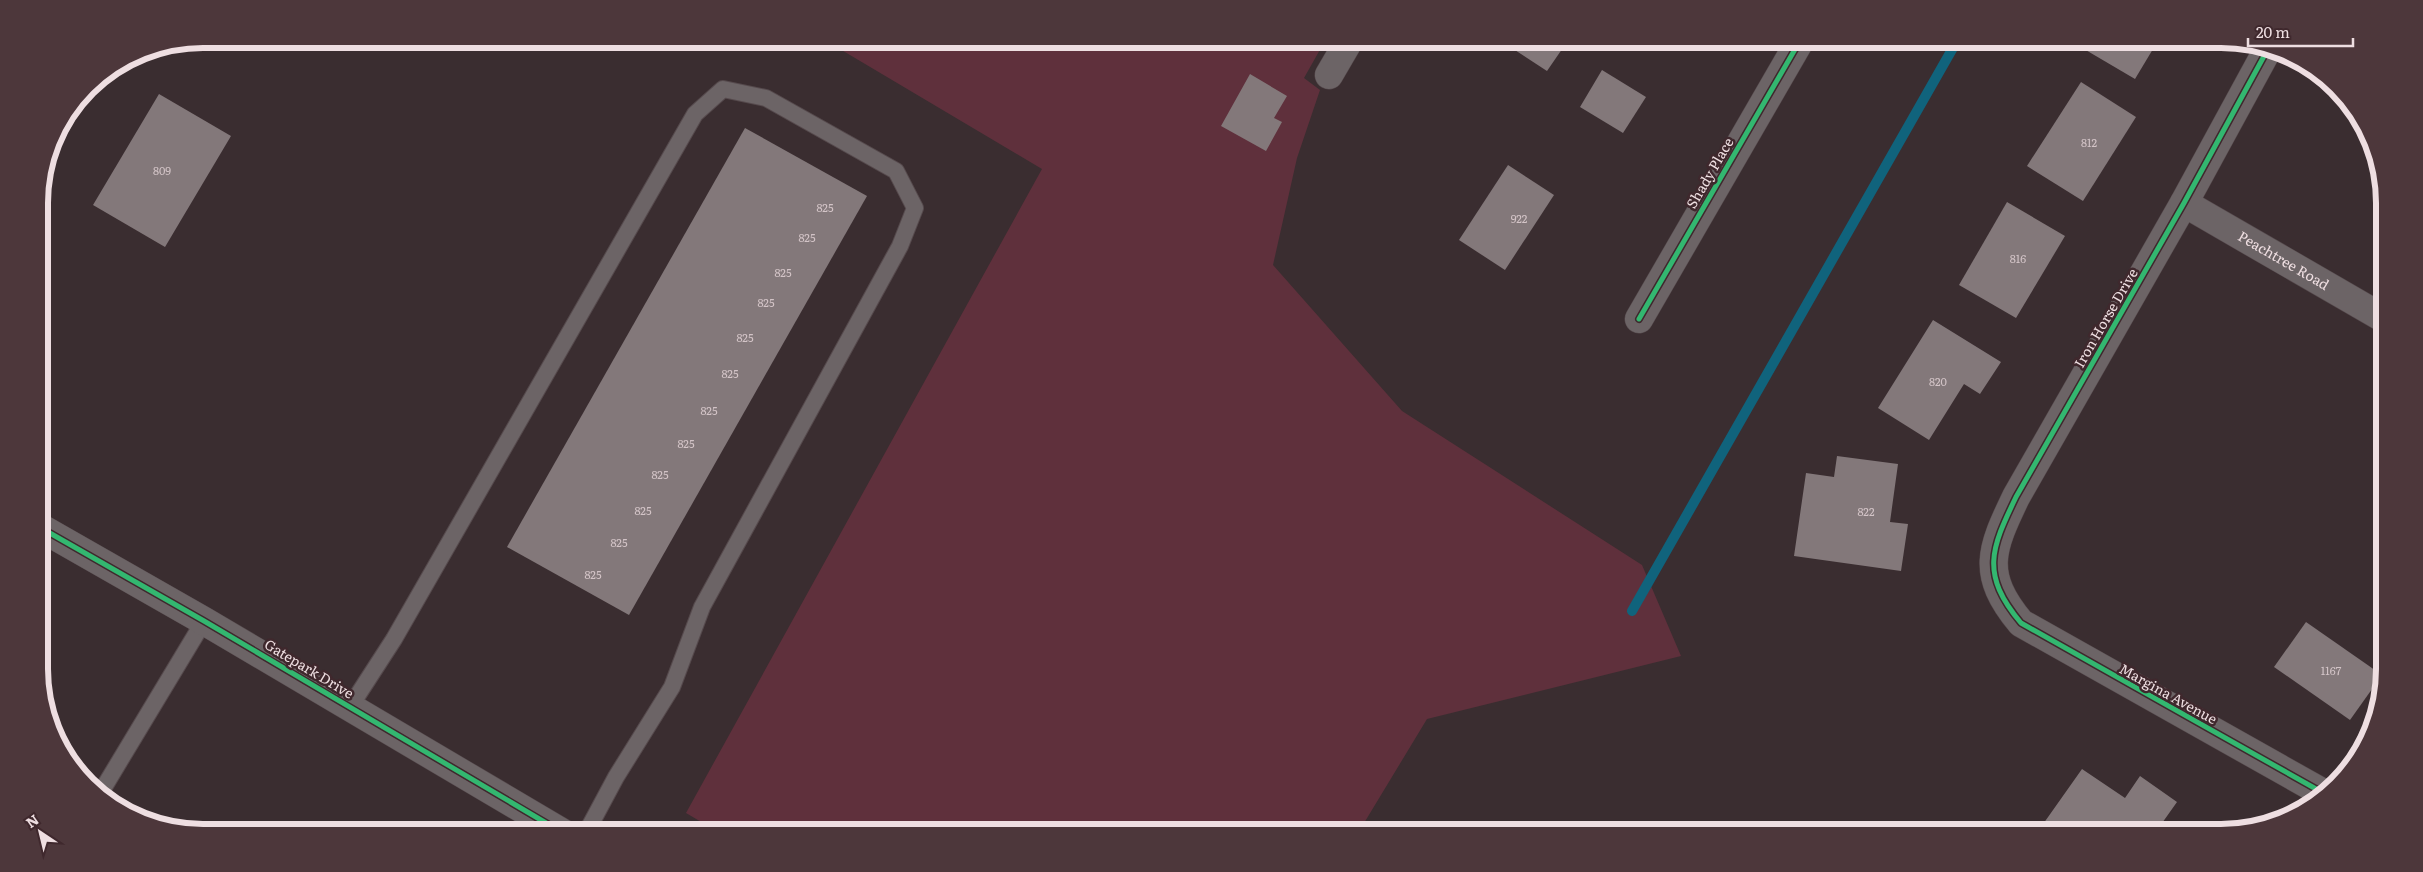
<svg xmlns="http://www.w3.org/2000/svg" width="2423" height="872" font-family="Literata,serif">
  <style>
    .green { fill: #5f303c }
    .lines { fill: none; stroke-linecap: round; stroke-linejoin: round }
    .stream { stroke: #10637c; stroke-width: 10 }
    .building { fill: #83787a }
    .lane-casing { stroke: #564a4d; stroke-width: 18 }
    .street-casing { stroke: #564a4d; stroke-width: 29 }
    .lane { stroke: #6c6466; stroke-width: 16 }
    .street { stroke: #6c6466; stroke-width: 28 }
    .cycleway-casing { stroke: #3f282d; stroke-width: 8 }
    .cycleway { stroke: #33b770; stroke-width: 5 }
    .labels { text-anchor: middle; stroke-width: 5; stroke-linejoin: round; paint-order: stroke }
    .number-label { font-size: 11px; fill: #d3c4c7 }
    .street-label { font-size: 14px; fill: #eedee1; stroke: #3f282d }
    .rim { fill: none; stroke: #eedee1; stroke-width: 6 }
  </style>
  <rect width="100%" height="100%" fill="#3a2d30"/>
  <!-- green -->
  <path class="green" d="M823,39H1326L1304,78L1320,90L1297,158L1273,265L1402,411L1642,565L1681,656L1427,719L1358,833H720L686,813L1042,169Z"/>
  <g class="lines">
    <!-- stream -->
    <path class="stream" d="M1632,611L1958,39"/>
  </g>
  <!-- building -->
  <g class="building">
    <path d="M1498,39H1569L1547,71Z"/>
    <path d="M2067,39H2159L2135,79Z"/>
    <path d="M2166,39H2182L2178,46Z"/>
    <path d="M1602,70L1646,97L1623,133L1580,107Z"/>
    <path d="M1250,74L1287,96L1274,118L1282,122L1266,151L1221,126Z"/>
    <path d="M2081,82L2136,117L2083,201L2027,166Z"/>
    <path d="M159,94L231,136L165,247L93,205Z"/>
    <path d="M745,128L867,196L629,615L507,547Z"/>
    <path d="M1508,165L1554,195L1505,270L1459,240Z"/>
    <path d="M2007,202L2065,236L2016,318L1959,285Z"/>
    <path d="M1933,320L2001,362L1980,394L1964,384L1929,440L1878,408Z"/>
    <path d="M1837,456L1898,464L1890,522L1908,524L1901,571L1794,556L1806,473L1834,477Z"/>
    <path d="M2306,622L2382,675L2350,720L2274,667Z"/>
    <path d="M2082,769L2125,798L2140,776L2177,802L2155,833H2049L2041,827Z"/>
    <path d="M2184,827L2194,833H2180Z"/>
  </g>
  <g class="lines">
    <!-- lane casing -->
    <g class="lane-casing">
      <g id="lane">
        <path d="M43,178L44,177"/>
        <path d="M350,707L394,639L695,114L723,89L766,98L896,171L915,208L900,246L702,607L672,687L616,777L586,833"/>
        <path d="M101,792L204,621"/>
      </g>
    </g>
    <!-- street casing -->
    <g class="street-casing">
      <g id="street">
        <path d="M2269,47L2184,203L2016,497C1991,549 1980,574 2021,623L2325,794"/>
        <path d="M1329,75L1350,39"/>
        <path id="s1" d="M2184,203L2383,318"/>
        <path d="M1639,319L1801,39"/>
        <path d="M41,528L204,621L563,833"/>
      </g>
    </g>
    <!-- lane -->
    <use href="#lane" class="lane"/>
    <!-- street -->
    <use href="#street" class="street"/>
    <!-- cycleway casing -->
    <g class="cycleway-casing">
      <g id="cycleway">
        <path d="M2269,47L2184,203L2016,497C1991,549 1980,574 2021,623L2325,794"/>
        <path d="M1639,319L1801,39"/>
        <path d="M41,528L204,621L563,833"/>
      </g>
    </g>
    <!-- cycleway -->
    <use href="#cycleway" class="cycleway"/>
  </g>
  <g class="labels">
    <!-- number labels -->
    <g class="number-label">
      <text x="2089" y="147">812</text>
      <text x="162" y="175">809</text>
      <text x="825" y="212">825</text>
      <text x="1519" y="223">922</text>
      <text x="807" y="242">825</text>
      <text x="2018" y="263">816</text>
      <text x="783" y="277">825</text>
      <text x="766" y="307">825</text>
      <text x="745" y="342">825</text>
      <text x="730" y="378">825</text>
      <text x="1938" y="386">820</text>
      <text x="709" y="415">825</text>
      <text x="686" y="448">825</text>
      <text x="660" y="479">825</text>
      <text x="643" y="515">825</text>
      <text x="1866" y="516">822</text>
      <text x="619" y="547">825</text>
      <text x="593" y="579">825</text>
      <text x="2331" y="675">1167</text>
    </g>
    <!-- street labels -->
    <g class="street-label">
      <text transform="translate(1710 173) rotate(-60)" y="5">Shady Place</text>
      <text dy="5" stroke="none"><textPath href="#s1" startOffset="115">Peachtree Road</textPath></text>
      <text transform="translate(2106 318) rotate(-60)" y="5">Iron Horse Drive</text>
      <text transform="translate(309 669) rotate(31)" y="5">Gatepark Drive</text>
      <text transform="translate(2168 694) rotate(29)" y="5">Margina Avenue</text>
    </g>
  </g>
  <!-- crop -->
  <path d="M0 0H2423V872H0ZM203 48H2221A155 155 0 0 1 2376 203V669A155 155 0 0 1 2221 824H203A155 155 0 0 1 48 669V203A155 155 0 0 1 203 48Z" fill="#4d373b" fill-rule="evenodd"/>
  <path class="rim" d="M203 48H2221A155 155 0 0 1 2376 203V669A155 155 0 0 1 2221 824H203A155 155 0 0 1 48 669V203A155 155 0 0 1 203 48Z"/>
  <!-- north arrow -->
  <g transform="translate(40 832) rotate(325)" stroke="#3f282d" stroke-width="4" paint-order="stroke">
  <path d="M0-4L9 19L0 12L-9 19Z" fill="#eedee1"/>
  <text y="-8" font-size="14" font-weight="bold" text-anchor="middle" fill="#eedee1">N</text>
  </g>
  <!-- scale -->
  <path d="M2248 38v8h105v-8" fill="none" stroke="#eedee1" stroke-width="2.5"/>
  <text x="2256" y="38" font-size="15" fill="#eedee1" stroke="#3f282d" stroke-width="4" paint-order="stroke">20 m</text>
</svg>
